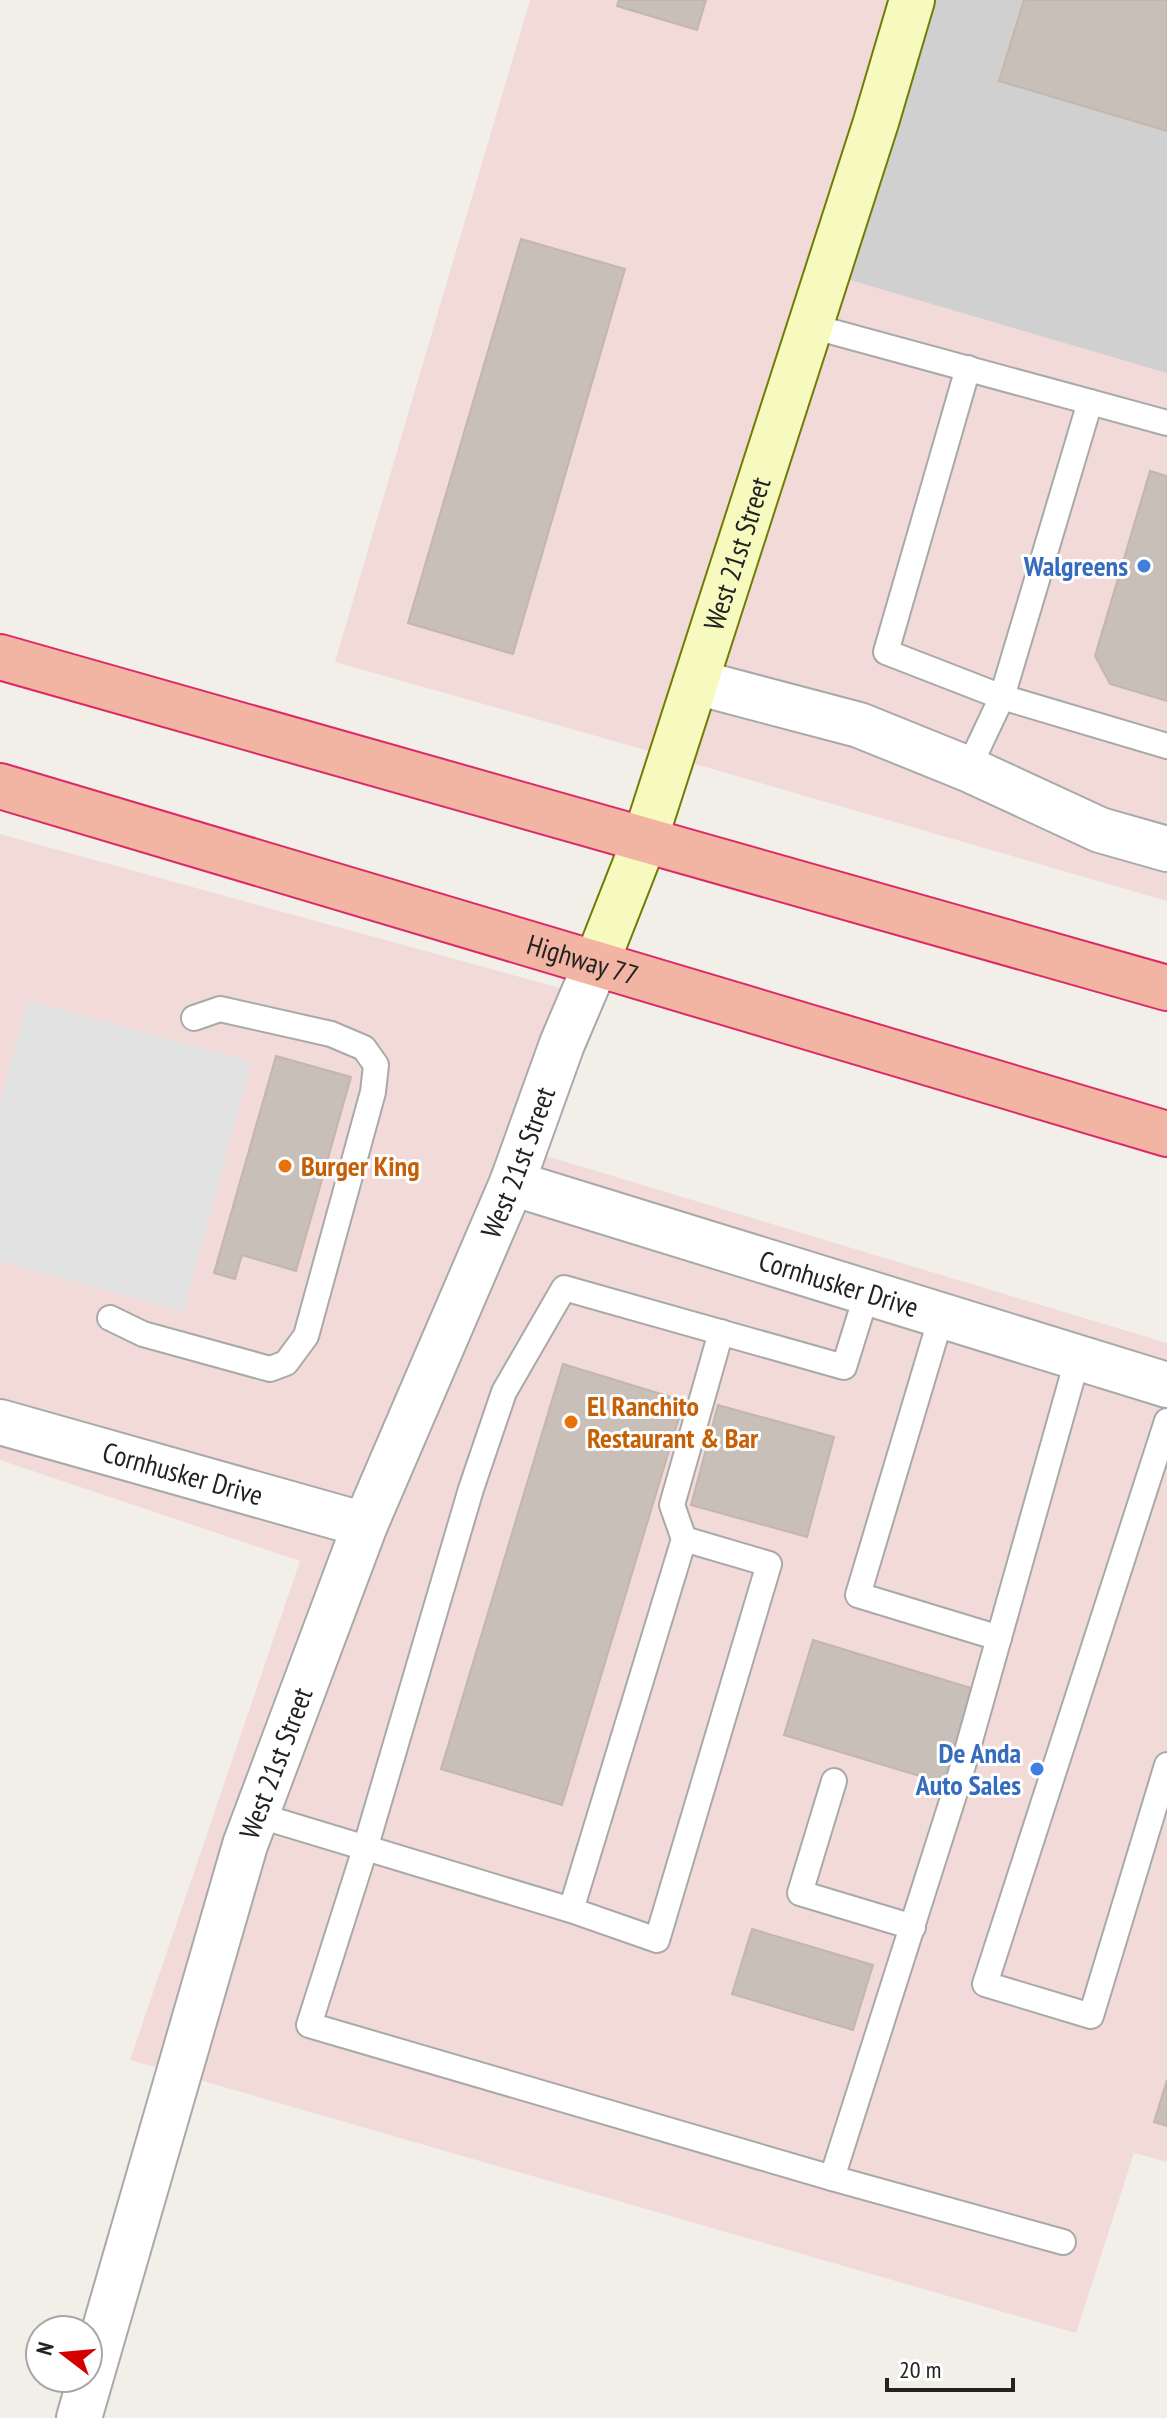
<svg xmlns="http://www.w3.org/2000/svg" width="1167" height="2418" font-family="'PT Sans Narrow',sans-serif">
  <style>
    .commercial { fill: #f2dad9 }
    .religious { fill: #d0d0d0 }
    .parking { fill: #e2e2e2 }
    .building { fill: #c7bfb8; stroke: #c4b6ab; stroke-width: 2 }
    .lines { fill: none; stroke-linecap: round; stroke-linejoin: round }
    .service-casing { stroke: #a9a9a9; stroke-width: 28 }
    .minor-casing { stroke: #a9a9a9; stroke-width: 48 }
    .secondary-casing { stroke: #707d05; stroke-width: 48 }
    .trunk-casing { stroke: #dc2a67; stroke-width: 48 }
    .service { stroke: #fff; stroke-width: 24 }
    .minor { stroke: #fff; stroke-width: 44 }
    .secondary { stroke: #f7fabf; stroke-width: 44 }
    .trunk { stroke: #f2b4a3; stroke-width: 44 }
    .shop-dot { fill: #3f7fe0; stroke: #fff; stroke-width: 3 }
    .food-dot { fill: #e8710a; stroke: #fff; stroke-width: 3 }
    .labels { text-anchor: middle; stroke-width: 6; stroke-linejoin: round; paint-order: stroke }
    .street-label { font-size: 28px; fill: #222; stroke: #fff }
    .shop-label { font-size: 28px; font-weight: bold; fill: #366cbe; stroke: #fff; text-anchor: end }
    .food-label { font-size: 28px; font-weight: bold; fill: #c56008; stroke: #fff; text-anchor: start }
  </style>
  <rect width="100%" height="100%" fill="#f2efe9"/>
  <!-- commercial -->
  <g class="commercial">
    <path d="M530,0H1167V901L709,768L335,662Z"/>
    <path d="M0,834L567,990L503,1143L1167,1343V2162L1134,2153L1076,2333L130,2060L300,1561L0,1460Z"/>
  </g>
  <!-- religious -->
  <path class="religious" d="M932,0H1167V373L850,280Z"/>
  <!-- parking -->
  <path class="parking" d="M28,1000L252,1062L183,1312L0,1261V1101Z"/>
  <!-- building -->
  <g class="building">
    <path d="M619,0H706L697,30L617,6Z"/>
    <path d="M1024,0H1167V131L999,81Z"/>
    <path d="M521,239L625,269L513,654L408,623Z"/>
    <path d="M1150,471L1167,476V701L1110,684L1095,656Z"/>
    <path d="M276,1056L351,1077L296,1271L242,1255L235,1279L214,1273Z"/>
    <path d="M563,1364L684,1401L562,1805L441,1769Z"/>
    <path d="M718,1405L834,1437L807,1537L691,1505Z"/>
    <path d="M813,1640L974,1689L946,1784L784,1735Z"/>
    <path d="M752,1929L873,1965L853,2030L732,1994Z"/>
    <path d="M1167,2080V2126L1154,2122Z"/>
  </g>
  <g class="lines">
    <!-- service casing -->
    <g class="service-casing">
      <g id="service">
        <path d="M811,326L1167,423"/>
        <path d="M968,368L886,652L1002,697L1167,746"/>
        <path d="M968,769L1002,697L1090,402"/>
        <path d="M867,1293L844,1367L564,1288L504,1392L471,1489L365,1849L309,2025L832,2178L1063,2242"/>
        <path d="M942,1314L858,1595L999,1638"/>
        <path d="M110,1318L143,1334L270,1369L286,1363L306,1336L373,1092L376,1065L364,1048L331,1034L220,1009L194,1018"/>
        <path d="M1167,1421L985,1984L1091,2016L1167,1765"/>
        <path d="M684,1539L672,1505L721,1332"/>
        <path d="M834,1781L800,1893L913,1927"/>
        <path d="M257,1815L571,1910L684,1539L769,1564L657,1940L571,1910"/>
        <path d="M832,2178L960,1776L1078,1357"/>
      </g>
    </g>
    <!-- minor casing -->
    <g class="minor-casing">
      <g id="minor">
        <path d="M696,682L859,725L968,769L1100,830L1167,849"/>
        <path id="s1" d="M512,1183L1167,1385"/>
        <path id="s2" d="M0,1422L365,1525"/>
        <path id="s3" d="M79,2418L245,1845L365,1525L512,1183L562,1044L596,964"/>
      </g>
    </g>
    <!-- secondary casing -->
    <g class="secondary-casing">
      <g id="secondary">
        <path id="s4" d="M596,964L644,842L876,122L912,0"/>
      </g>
    </g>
    <!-- trunk casing -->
    <g class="trunk-casing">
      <g id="trunk">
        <path d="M0,657L1167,988"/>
        <path id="s5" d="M0,786L1167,1134"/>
      </g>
    </g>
    <!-- service -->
    <use href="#service" class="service"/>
    <!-- minor -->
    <use href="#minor" class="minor"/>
    <!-- secondary -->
    <use href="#secondary" class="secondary"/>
    <!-- trunk -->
    <use href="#trunk" class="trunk"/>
  </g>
  <!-- markers -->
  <g class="shop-dot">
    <circle cx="1144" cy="566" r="8"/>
    <circle cx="1037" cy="1769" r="8"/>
  </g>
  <g class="food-dot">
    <circle cx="285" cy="1166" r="8"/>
    <circle cx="571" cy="1422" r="8"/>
  </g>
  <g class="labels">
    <!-- street labels -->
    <g class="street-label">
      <text dy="10" stroke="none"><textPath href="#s4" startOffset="434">West 21st Street</textPath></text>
      <text dy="10" stroke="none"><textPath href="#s5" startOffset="608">Highway 77</textPath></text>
      <text dy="10" stroke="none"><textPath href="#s3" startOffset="1332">West 21st Street</textPath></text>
      <text dy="10" stroke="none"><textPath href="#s1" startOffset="342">Cornhusker Drive</textPath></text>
      <text dy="10" stroke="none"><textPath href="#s2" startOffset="190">Cornhusker Drive</textPath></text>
      <text dy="10" stroke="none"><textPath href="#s3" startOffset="684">West 21st Street</textPath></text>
    </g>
    <!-- shop labels -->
    <g class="shop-label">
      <text x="1128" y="576">Walgreens</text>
      <text x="1021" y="1763">De Anda<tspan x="1021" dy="32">Auto Sales</tspan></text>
    </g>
    <!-- food labels -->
    <g class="food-label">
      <text x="301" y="1176">Burger King</text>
      <text x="587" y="1416">El Ranchito<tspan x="587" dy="32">Restaurant &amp; Bar</tspan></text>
    </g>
  </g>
  <!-- north arrow -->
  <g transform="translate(64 2354) rotate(286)"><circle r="38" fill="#ffffff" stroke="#a7a7a7" stroke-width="2"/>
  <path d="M0-6L14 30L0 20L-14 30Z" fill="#d40000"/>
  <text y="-12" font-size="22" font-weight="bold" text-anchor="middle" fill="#222222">N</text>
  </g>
  <!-- scale -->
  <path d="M887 2378v12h126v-12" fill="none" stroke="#222222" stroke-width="4"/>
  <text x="899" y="2378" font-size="24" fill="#222222" stroke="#ffffff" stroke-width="6" paint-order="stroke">20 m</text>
</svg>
